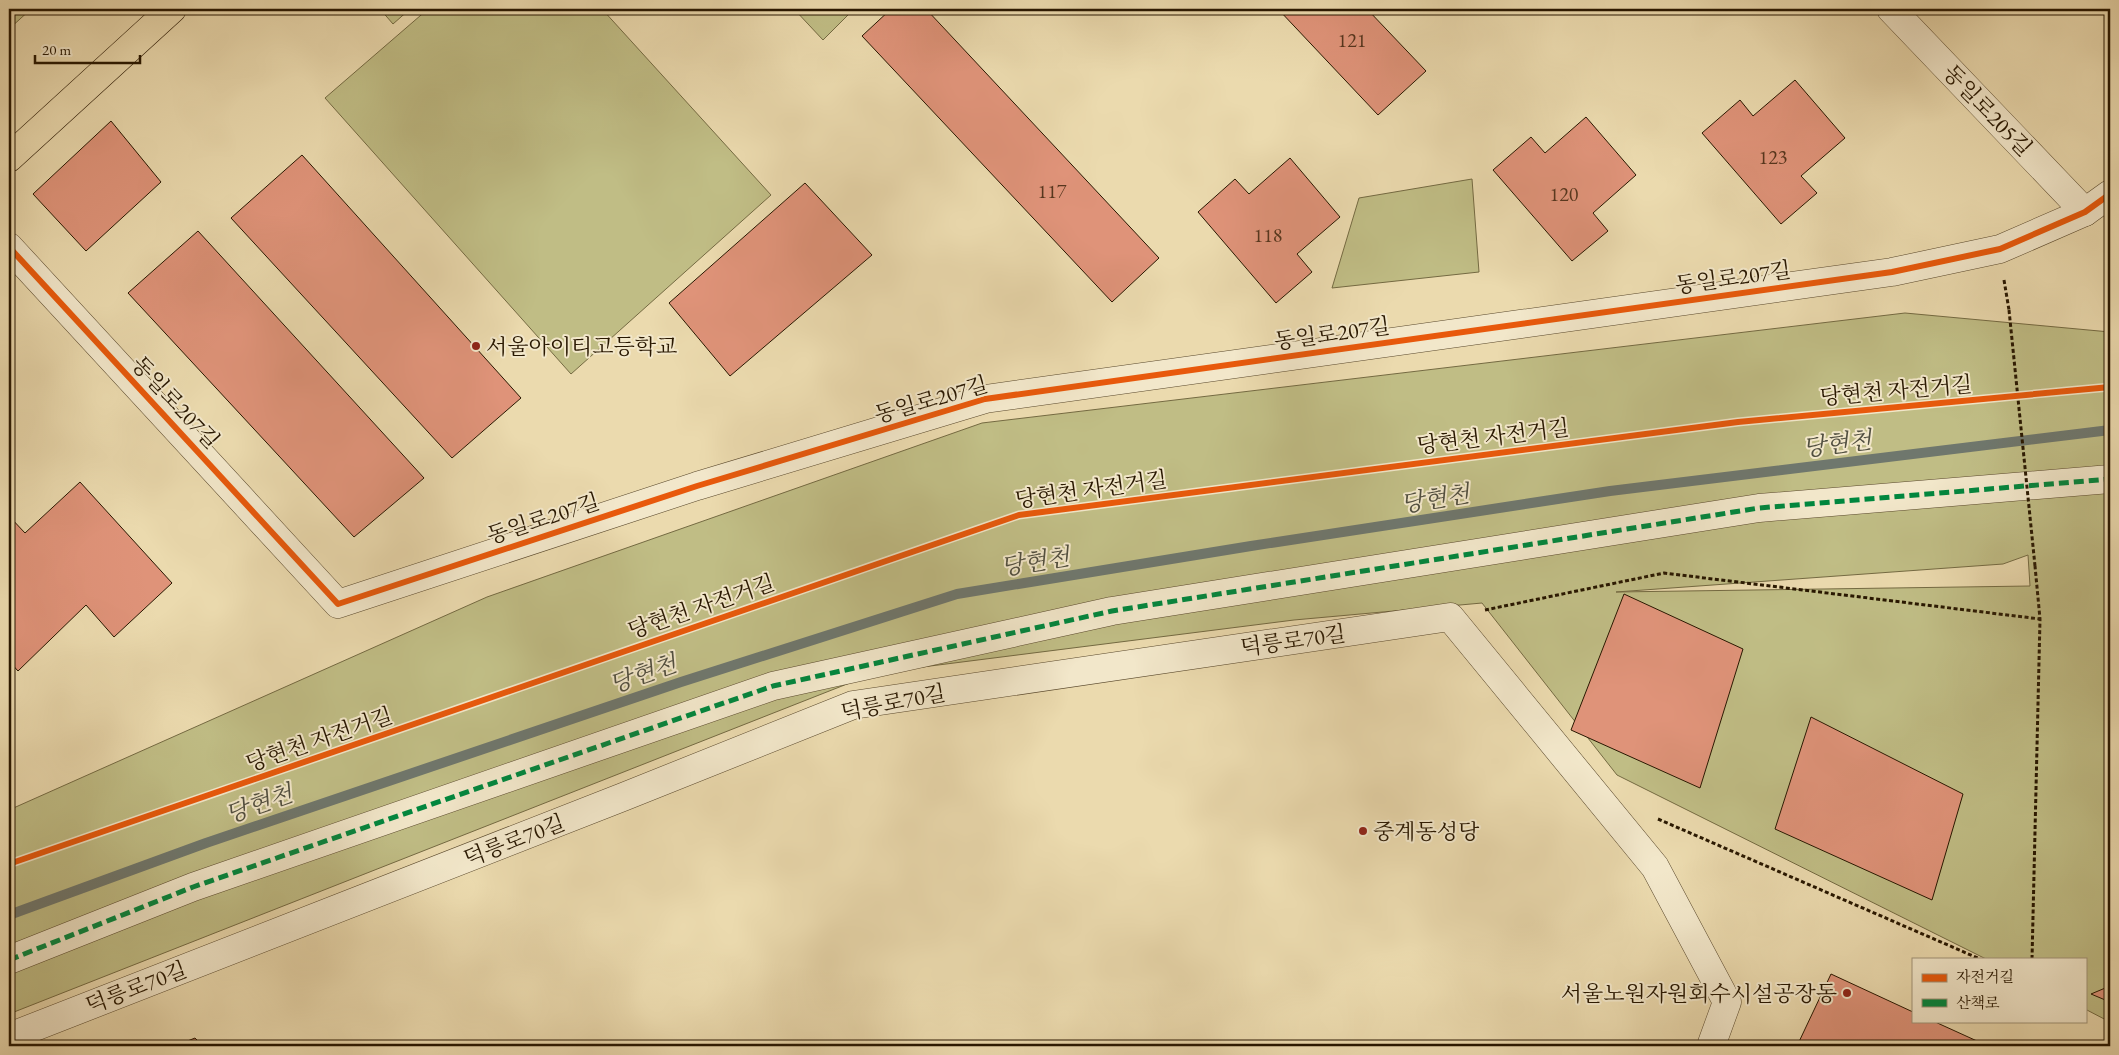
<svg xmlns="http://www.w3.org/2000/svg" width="2119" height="1055" font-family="'EB Garamond','Noto Serif KR',serif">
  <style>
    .green { fill: #c0bd85; stroke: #746a42; fill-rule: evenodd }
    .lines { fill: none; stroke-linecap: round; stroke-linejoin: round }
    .stream { stroke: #6f776d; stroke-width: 10 }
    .building { fill: #df9379; stroke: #281700 }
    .minor-casing { stroke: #59482c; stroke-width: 29 }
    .major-casing { stroke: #281700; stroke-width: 29 }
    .path { stroke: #281700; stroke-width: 3; stroke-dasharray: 4 2.5; stroke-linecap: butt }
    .minor { stroke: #f2e7ca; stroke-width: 28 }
    .major { stroke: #ebdaae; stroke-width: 28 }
    .path-bridge { stroke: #281700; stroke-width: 3; stroke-dasharray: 4 2.5; stroke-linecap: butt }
    .quiet { stroke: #00873e; stroke-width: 5; stroke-dasharray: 10 5; stroke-linecap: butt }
    .cycleway-casing { stroke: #f2e7ca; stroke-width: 9 }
    .cycleway { stroke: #e8590c; stroke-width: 6 }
    .poi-dot { fill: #8f2418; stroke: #f2e7ca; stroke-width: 2 }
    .labels { text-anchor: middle; stroke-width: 4; stroke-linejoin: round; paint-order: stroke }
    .number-label { font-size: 20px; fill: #56361e }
    .street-label { font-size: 22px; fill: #281700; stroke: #f2e7ca }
    .poi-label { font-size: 22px; fill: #281700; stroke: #f2e7ca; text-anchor: start }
    .water-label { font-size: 24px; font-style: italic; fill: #514f40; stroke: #f2e7ca }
  </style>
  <rect width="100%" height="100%" fill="#ebdaae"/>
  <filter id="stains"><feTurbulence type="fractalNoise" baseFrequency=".004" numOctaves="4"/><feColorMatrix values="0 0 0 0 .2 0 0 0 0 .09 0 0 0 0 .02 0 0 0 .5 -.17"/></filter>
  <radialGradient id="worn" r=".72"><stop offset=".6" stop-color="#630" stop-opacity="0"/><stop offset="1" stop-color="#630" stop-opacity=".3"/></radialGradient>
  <!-- green -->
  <g class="green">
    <path d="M9,9H31L9,29Z"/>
    <path d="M380,9H410L393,24Z"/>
    <path d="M428,9H602L771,195L571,374L325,98Z"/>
    <path d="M794,9H854L823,40Z"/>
    <path d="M1472,179L1479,272L1332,288L1359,198Z"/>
    <path d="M1905,313L2110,332V1022L2085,1009V959H1986L1617,775L1482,603L1294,620L875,673L9,1014V810L487,597L982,423ZM2028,555L2030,586L1616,592L2003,564Z"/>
  </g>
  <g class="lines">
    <!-- stream -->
    <path class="stream" d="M9,915L206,843L681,682L957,594L1251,546L1610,491L2110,430"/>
  </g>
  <!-- building -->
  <g class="building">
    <path d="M891,9H926L1159,258L1112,302L862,36Z"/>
    <path d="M1278,9H1367L1426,71L1378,115Z"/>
    <path d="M1795,80L1845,138L1801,176L1817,193L1781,224L1702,133L1740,100L1753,116Z"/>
    <path d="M1586,117L1636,175L1593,213L1608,231L1572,261L1493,170L1531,137L1545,153Z"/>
    <path d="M111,121L161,182L86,251L33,194Z"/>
    <path d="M302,155L521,398L452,458L231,218Z"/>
    <path d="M1290,158L1340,217L1297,254L1312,272L1276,303L1198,212L1235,179L1249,194Z"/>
    <path d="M805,183L872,255L730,376L669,303Z"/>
    <path d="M198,231L424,478L354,537L128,293Z"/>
    <path d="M80,482L172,583L114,637L86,605L18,671L9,661V516L25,533Z"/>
    <path d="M1624,594L1743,649L1700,788L1571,730Z"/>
    <path d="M1811,717L1963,794L1932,900L1775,829Z"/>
    <path d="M1831,974L1913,1012V1021H1933L1988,1046H1797Z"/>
    <path d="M2110,986V1002L2091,994Z"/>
    <path d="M195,1038L203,1046H175Z"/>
  </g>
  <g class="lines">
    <!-- minor casing -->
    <g class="minor-casing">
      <g id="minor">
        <path d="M1891,9L2085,212"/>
        <path d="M9,247L338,604L697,486L985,399L1892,272L2000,249L2085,212L2110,194"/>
        <path d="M9,960L193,887L773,686L1112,611L1759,508L2110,479"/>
        <path d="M9,1037L623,797L853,705L1450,617L1655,867L1727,1002L1711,1046"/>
      </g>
    </g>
    <!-- major casing -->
    <g class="major-casing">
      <path id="major" d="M9,158L172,9"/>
    </g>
    <!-- path -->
    <g class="path">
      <path d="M2004,280L2009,310"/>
      <path d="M1485,610L1664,573L2040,619"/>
      <path d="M1658,819L1980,959"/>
      <path d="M2032,959L2040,619L2035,566"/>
    </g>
    <!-- minor -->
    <use href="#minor" class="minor"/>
    <!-- major -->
    <use href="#major" class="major"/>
    <!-- path-bridge -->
    <path class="path-bridge" d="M2009,310L2035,566"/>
    <!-- quiet -->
    <path class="quiet" d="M9,960L193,887L773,686L1112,611L1759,508L2110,479"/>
    <!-- cycleway casing -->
    <g class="cycleway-casing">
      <g id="cycleway">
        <path d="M9,247L338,604L697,486L985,399L1892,272L2000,249L2085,212L2110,194"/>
        <path d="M9,864L1019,515L1738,422L2110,387"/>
      </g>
    </g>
    <!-- cycleway -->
    <use href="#cycleway" class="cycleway"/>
  </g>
  <!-- markers -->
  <g class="poi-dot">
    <circle cx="476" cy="346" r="5"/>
    <circle cx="1363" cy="831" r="5"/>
    <circle cx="1847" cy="993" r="5"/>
  </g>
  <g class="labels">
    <!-- number labels -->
    <g class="number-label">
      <text x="1352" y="47">121</text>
      <text x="1773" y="164">123</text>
      <text x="1052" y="198">117</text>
      <text x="1564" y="201">120</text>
      <text x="1268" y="242">118</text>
    </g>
    <!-- street labels -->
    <g class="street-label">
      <text transform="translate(1988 110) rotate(46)" y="8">동일로205길</text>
      <text transform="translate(1733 277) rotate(-8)" y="8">동일로207길</text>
      <text transform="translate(1332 333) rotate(-8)" y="8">동일로207길</text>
      <text transform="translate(1896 390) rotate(-5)" y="8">당현천 자전거길</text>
      <text transform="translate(931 399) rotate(-16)" y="8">동일로207길</text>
      <text transform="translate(176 402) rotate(47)" y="8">동일로207길</text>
      <text transform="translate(1493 436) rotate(-7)" y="8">당현천 자전거길</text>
      <text transform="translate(1091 489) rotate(-8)" y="8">당현천 자전거길</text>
      <text transform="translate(543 518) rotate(-18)" y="8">동일로207길</text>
      <text transform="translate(701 606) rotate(-19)" y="8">당현천 자전거길</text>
      <text transform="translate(1293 640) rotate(-8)" y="8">덕릉로70길</text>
      <text transform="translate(893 702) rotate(-11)" y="8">덕릉로70길</text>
      <text transform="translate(319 739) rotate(-19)" y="8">당현천 자전거길</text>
      <text transform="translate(514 840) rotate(-21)" y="8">덕릉로70길</text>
      <text transform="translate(136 987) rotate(-21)" y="8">덕릉로70길</text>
    </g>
    <!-- poi labels -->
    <g class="poi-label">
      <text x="486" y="354">서울아이티고등학교</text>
      <text x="1373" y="839">중계동성당</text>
      <text x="1837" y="1001" text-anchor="end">서울노원자원회수시설공장동</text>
    </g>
    <!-- water labels -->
    <g class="water-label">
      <text transform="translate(1837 444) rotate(-7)" y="8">당현천</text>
      <text transform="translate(1435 499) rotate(-9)" y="8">당현천</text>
      <text transform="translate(1035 562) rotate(-9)" y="8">당현천</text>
      <text transform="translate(643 674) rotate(-19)" y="8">당현천</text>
      <text transform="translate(259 804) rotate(-19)" y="8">당현천</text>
    </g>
  </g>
  <!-- margin -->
  <rect width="2119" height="1055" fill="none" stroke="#ebdaae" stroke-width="30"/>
  <rect x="10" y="10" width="2099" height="1035" fill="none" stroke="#281700" stroke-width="2.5"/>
  <rect x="15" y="15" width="2089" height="1025" fill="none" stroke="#281700"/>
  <!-- legend -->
  <rect x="1912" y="958" width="175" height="65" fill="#f2e7ca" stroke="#a19479"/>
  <rect x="1922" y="974" width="25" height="8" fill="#e8590c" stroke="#a19479"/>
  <text x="1956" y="982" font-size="15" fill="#281700">자전거길</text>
  <rect x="1922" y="999" width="25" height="8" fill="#00873e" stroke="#a19479"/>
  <text x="1956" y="1008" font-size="15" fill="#281700">산책로</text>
  <!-- scale -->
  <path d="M35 55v8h105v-8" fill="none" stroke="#281700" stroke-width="2.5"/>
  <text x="42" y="55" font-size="15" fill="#281700" stroke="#f2e7ca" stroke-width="4" paint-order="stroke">20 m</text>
  <rect width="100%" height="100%" filter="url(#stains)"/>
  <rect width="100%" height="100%" fill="url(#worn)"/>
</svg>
